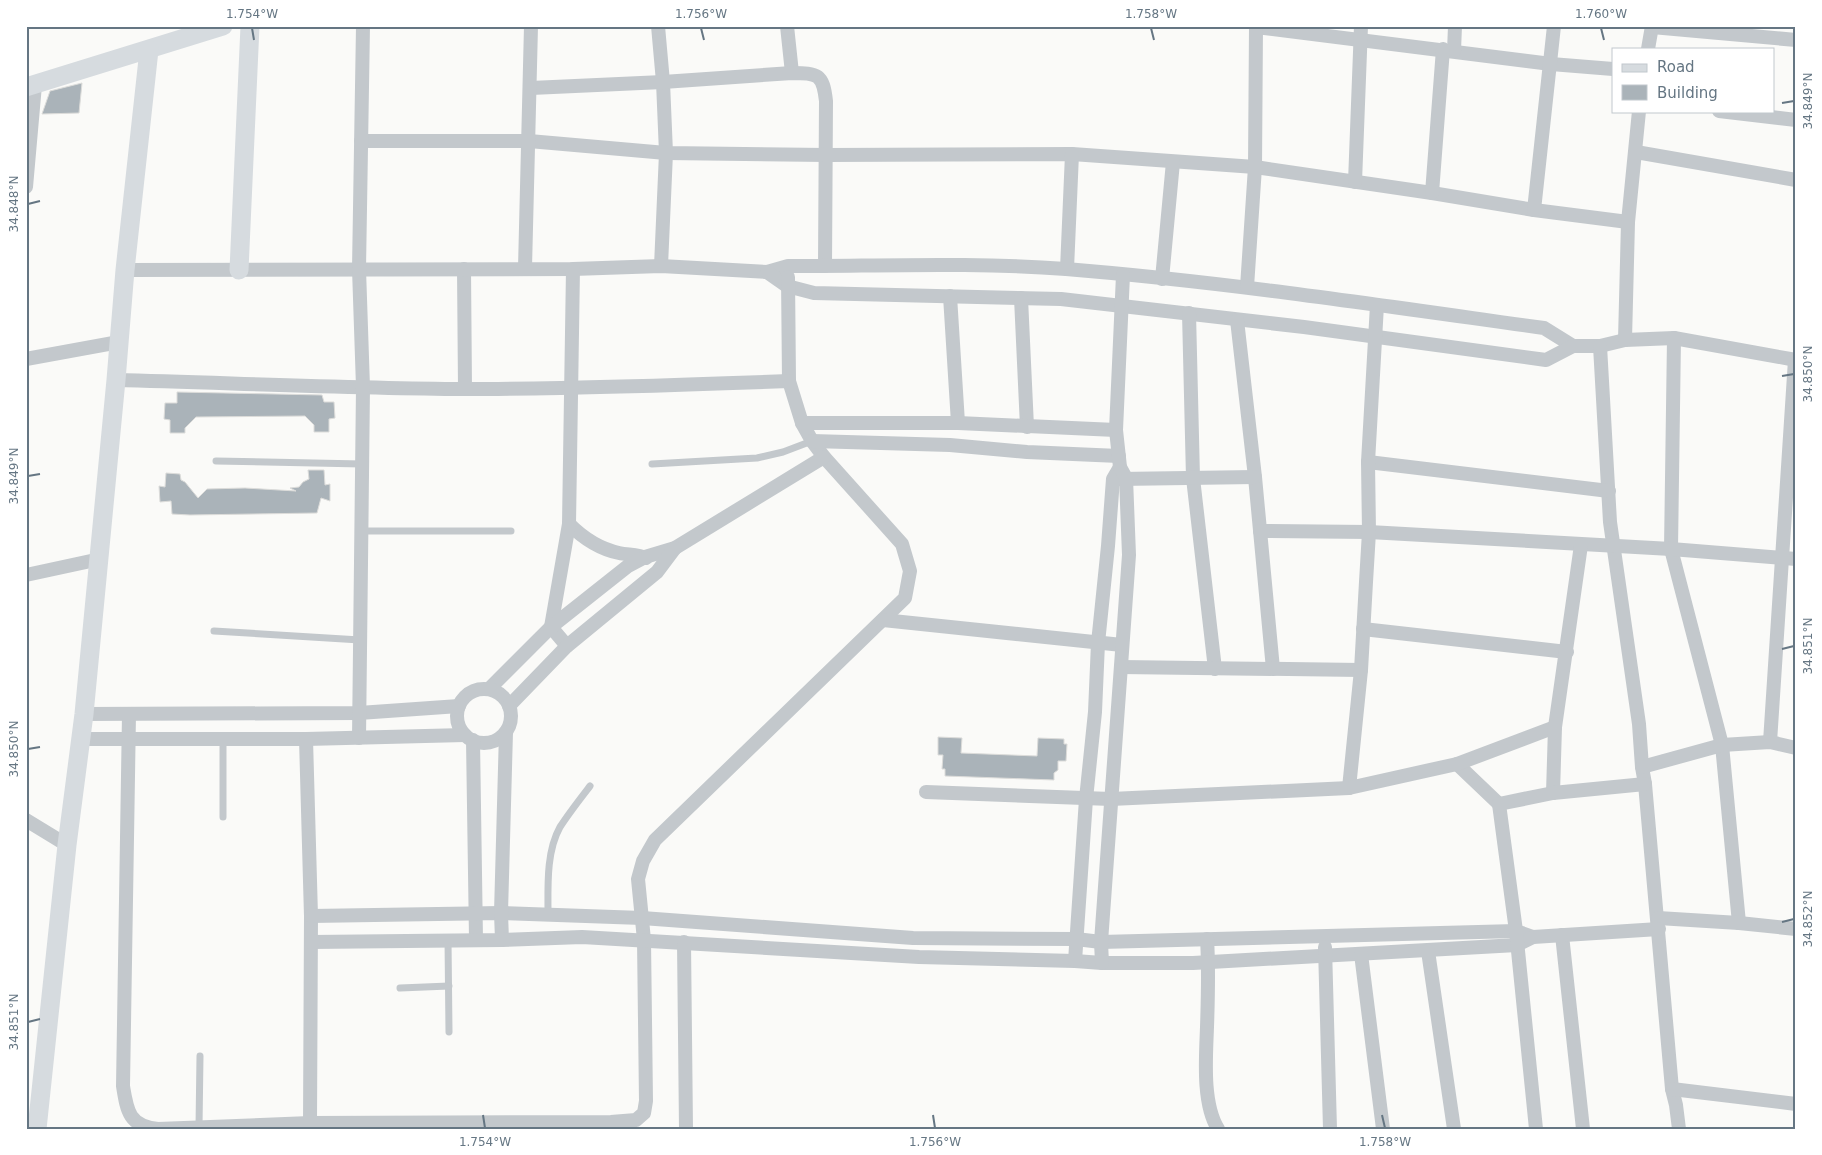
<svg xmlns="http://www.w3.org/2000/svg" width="1822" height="1155" font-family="'DejaVu Sans',sans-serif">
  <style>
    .building { fill: #aab3b9; stroke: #dcdcda }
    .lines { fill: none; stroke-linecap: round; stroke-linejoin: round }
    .lane { stroke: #c3c8cc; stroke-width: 7 }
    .street { stroke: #c3c8cc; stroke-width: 14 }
    .secondary { stroke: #d6dbdf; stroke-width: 19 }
    .ticks { fill: none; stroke: #657683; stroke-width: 2 }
    .neatline { fill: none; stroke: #657683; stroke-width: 2 }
    .ticks-label { font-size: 12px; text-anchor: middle; fill: #657683 }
  </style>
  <rect width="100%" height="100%" fill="#fafaf8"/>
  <!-- building -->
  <g class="building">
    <path d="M82,83L79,113L42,114L50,91Z"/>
    <path d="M177,392L322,395L324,402H334L335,418L329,419V432H314V425L305,416L196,417L185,428V433H170V420L164,419L165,403H177Z"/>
    <path d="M308,470H324L325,485L330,484V501L321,498L317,513L190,515L172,514L171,501L160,502L159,486L165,487L166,473L180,474L181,480L185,482L198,498L207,489L245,488L296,491L290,488L299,487L303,482L309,479Z"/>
    <path d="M938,737L962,738L961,753L1037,756L1038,738L1064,739V744H1067L1066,761H1058V770L1054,773V780L945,776V769H942L943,755H938Z"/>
  </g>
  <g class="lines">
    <!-- lane -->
    <g class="lane">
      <path d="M216,461L362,464"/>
      <path d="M652,464L757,458L783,452L812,441"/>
      <path d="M361,531H511"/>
      <path d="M214,631L360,640"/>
      <path d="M223,817V739"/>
      <path d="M548,914C548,887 546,852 560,827C569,813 580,799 590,786"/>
      <path d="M448,940L449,1032"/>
      <path d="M400,988L449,986"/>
      <path d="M199,1127L200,1056"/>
    </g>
    <!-- street -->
    <g class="street">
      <path d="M658,26L663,82L666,153L661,266"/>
      <path d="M787,26L792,73"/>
      <path d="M1256,27L1551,64L1613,69"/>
      <path d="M1652,27L1796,40"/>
      <path d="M1648,49L1652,26"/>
      <path d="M1454,51L1455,26"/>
      <path d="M531,88L663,82L792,73C818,73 823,74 826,101L825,266"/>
      <path d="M1719,111L1796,120"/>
      <path d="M361,141H529L666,153L826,155L1072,154L1255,167L1432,193L1534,210L1628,222"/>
      <path d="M1636,152L1796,180"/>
      <path d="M1355,182L1361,26"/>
      <path d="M26,187L35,85"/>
      <path d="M1432,193L1443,49"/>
      <path d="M1534,210L1554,26"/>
      <path d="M525,268L531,26"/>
      <path d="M464,269L465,389"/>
      <path d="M1067,269L1072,154"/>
      <path d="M125,270L573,269L661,266L767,272L788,266C880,266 974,262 1066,269C1226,282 1385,306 1544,328L1573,346"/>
      <path d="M767,272L787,286L814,293L1061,299L1304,327L1546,360L1573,346H1600L1625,340L1674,338L1796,360"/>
      <path d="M788,277L789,381"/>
      <path d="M1162,279L1173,162"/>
      <path d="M1247,287L1255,167L1256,26"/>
      <path d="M950,296L958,423"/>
      <path d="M1021,298L1027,427"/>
      <path d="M1189,313L1193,478L1215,669"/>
      <path d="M1237,320L1255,477L1273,669"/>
      <path d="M1674,338L1671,549L1722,745L1739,923"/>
      <path d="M1625,340L1628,222L1639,111"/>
      <path d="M1600,346L1610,522L1639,724L1642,767L1645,784L1672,1089L1676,1105L1679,1129"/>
      <path d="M26,359L119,342"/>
      <path d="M116,380C232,383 348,388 464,389C573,389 681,385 789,381L802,423L812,441L824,457L902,544L910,571L905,598L655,840L643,861L638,879L644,940L646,1101L644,1113L636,1120L611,1122L310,1123L158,1129C129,1126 127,1111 123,1086L129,714"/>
      <path d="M802,423H958L1116,430"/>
      <path d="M812,441L950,445L1027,452L1119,456"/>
      <path d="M1368,462L1609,491"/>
      <path d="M1119,479L1255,477"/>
      <path d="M569,524C583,538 600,549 619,553C628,555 638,554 646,558"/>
      <path d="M1260,531L1369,532L1671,549L1796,559"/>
      <path d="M26,575L100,559"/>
      <path d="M883,620L1122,645"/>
      <path d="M1363,629L1567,652"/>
      <path d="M567,646L551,627L569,524L573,269"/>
      <path d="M1121,667L1361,670"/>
      <path d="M489,689L551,627L628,566L645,557L675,548L824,457"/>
      <circle cx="484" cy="716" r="27"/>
      <path d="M509,706L567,646L657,572L675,548"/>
      <path d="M84,714L359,713L459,706"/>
      <path d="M359,738L363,387L359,269L363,26"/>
      <path d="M80,739H306L465,735"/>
      <path d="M306,739L311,916L310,1123"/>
      <path d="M473,740L476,939"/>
      <path d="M1770,742L1795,360"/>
      <path d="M1457,764L1499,804"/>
      <path d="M1642,767L1722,745L1770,742L1796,748"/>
      <path d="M1349,788L1361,670L1366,582L1369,532L1368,462L1377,305"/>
      <path d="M926,792L1111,799L1349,788L1457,764L1555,727"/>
      <path d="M1553,793L1555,727L1581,545"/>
      <path d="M26,820L67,845"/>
      <path d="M311,916L501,913L642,918L913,938L1076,939L1101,942L1516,931L1533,937"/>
      <path d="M1658,918L1739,923L1796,929"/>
      <path d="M1562,935L1583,1129"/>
      <path d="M1207,939C1209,969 1208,998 1207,1027C1206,1057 1202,1103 1218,1129"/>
      <path d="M502,940L501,913L506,732"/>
      <path d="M311,942L502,940L582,937L919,957L1075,961L1102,963H1193L1517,945L1533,937L1659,929"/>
      <path d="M684,942L686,1129"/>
      <path d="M1325,947L1330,1129"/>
      <path d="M1428,951L1454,1129"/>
      <path d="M1361,954L1383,1129"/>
      <path d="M1075,961L1086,799L1095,712L1098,643L1108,546L1113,479L1120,467"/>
      <path d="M1102,963L1101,942L1129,555L1126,478L1120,467L1116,430L1123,275"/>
      <path d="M1672,1089L1796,1104"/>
      <path d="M1536,1129L1516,931L1499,804L1553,793L1645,784"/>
    </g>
    <!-- secondary -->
    <g class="secondary">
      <path d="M26,87L223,26"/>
      <path d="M239,270L250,26"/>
      <path d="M37,1129L67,845L84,714L116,380L125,270L149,50"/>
    </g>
  </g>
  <!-- ticks -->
  <path class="ticks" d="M252,28L254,40M701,28L704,40M1151,28L1154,40M1601,28L1604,40M1782,103L1794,101M28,204L40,201M1782,376L1794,374M28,476L40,474M1782,649L1794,646M28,749L40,747M1782,922L1794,919M28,1022L40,1019M483,1115L485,1128M933,1115L935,1128M1382,1115L1385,1128"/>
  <!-- border -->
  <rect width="1822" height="1155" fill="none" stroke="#ffffff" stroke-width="55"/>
  <!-- legend -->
  <rect x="1612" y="48" width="162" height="65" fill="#ffffff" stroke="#c1c8cd"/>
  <rect x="1622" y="64" width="25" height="8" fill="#d6dbdf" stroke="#c1c8cd"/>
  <text x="1657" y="72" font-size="15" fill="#657683">Road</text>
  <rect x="1622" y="85" width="25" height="15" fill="#aab3b9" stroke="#c1c8cd"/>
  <text x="1657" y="98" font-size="15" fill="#657683">Building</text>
  <rect x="28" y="28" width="1766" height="1100" class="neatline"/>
  <g class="ticks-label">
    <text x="252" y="18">1.754°W</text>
    <text x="701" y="18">1.756°W</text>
    <text x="1151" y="18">1.758°W</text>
    <text x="1601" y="18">1.760°W</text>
    <text transform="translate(1808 101) rotate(-90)" y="4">34.849°N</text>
    <text transform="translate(14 204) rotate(-90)" y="4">34.848°N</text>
    <text transform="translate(1808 374) rotate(-90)" y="4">34.850°N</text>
    <text transform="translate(14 476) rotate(-90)" y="4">34.849°N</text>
    <text transform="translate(1808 646) rotate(-90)" y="4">34.851°N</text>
    <text transform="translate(14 749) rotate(-90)" y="4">34.850°N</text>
    <text transform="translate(1808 919) rotate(-90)" y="4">34.852°N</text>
    <text transform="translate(14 1022) rotate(-90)" y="4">34.851°N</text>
    <text x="485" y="1146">1.754°W</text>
    <text x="935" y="1146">1.756°W</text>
    <text x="1385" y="1146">1.758°W</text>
  </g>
</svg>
